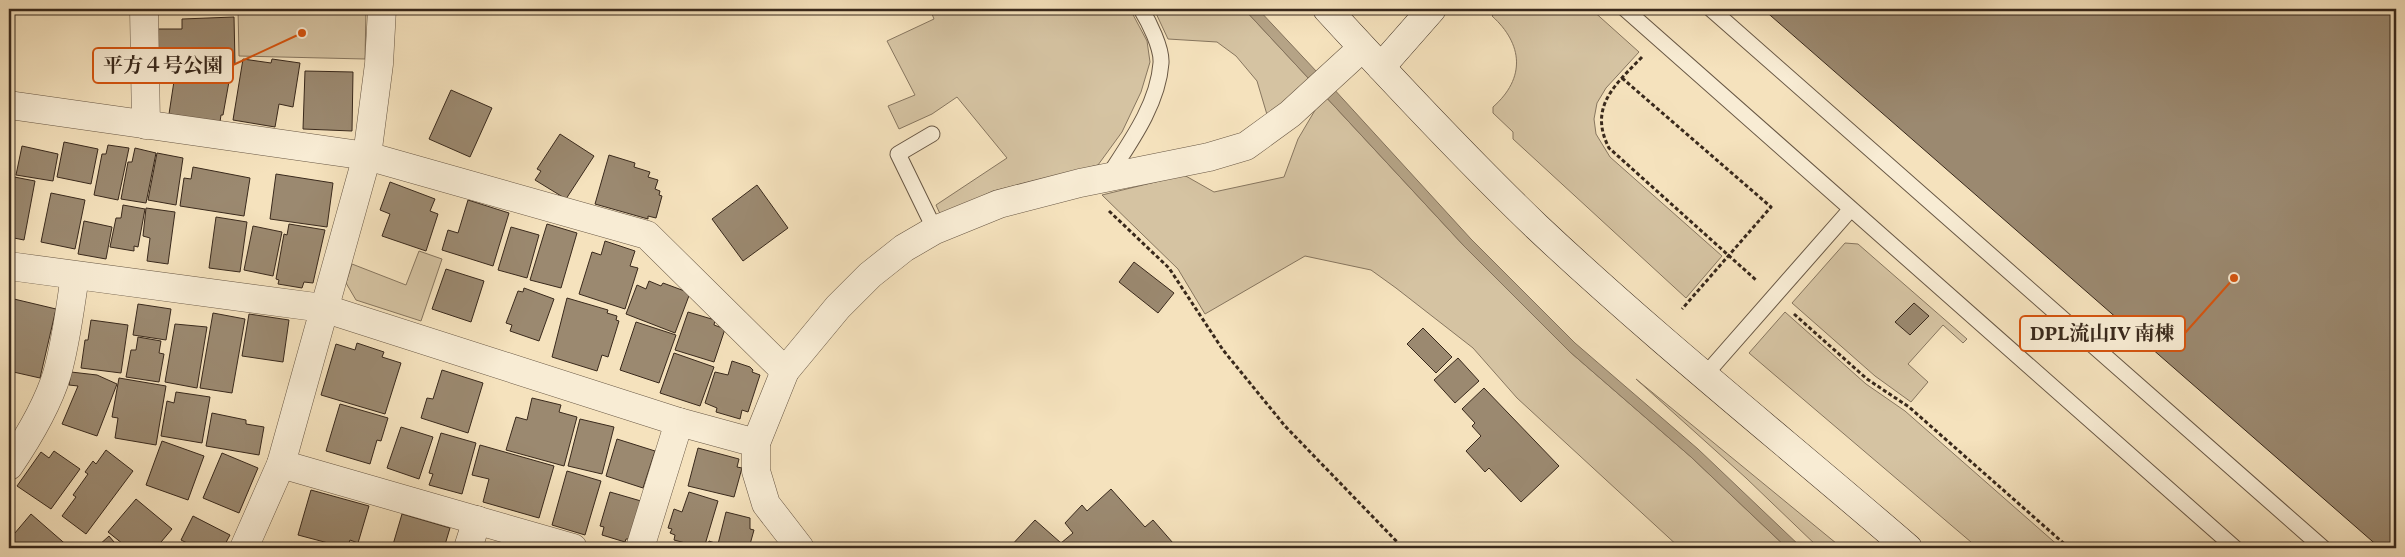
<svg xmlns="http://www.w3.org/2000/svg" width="2405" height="557" font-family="Vollkorn,'Noto Serif JP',serif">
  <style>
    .green { fill: #d5c3a2; stroke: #87765f }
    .water { fill: #b5a386; stroke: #83725c }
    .building { fill: #9b8970; stroke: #39291c }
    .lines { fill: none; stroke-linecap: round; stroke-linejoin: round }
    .lane-casing { stroke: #685744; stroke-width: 17 }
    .street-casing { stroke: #685744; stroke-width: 29 }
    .secondary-casing { stroke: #39291c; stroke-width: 29 }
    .path { stroke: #39291c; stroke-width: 3; stroke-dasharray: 4 2.5; stroke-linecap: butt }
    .lane { stroke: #f8ecd4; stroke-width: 15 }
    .street { stroke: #f8ecd4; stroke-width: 28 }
    .secondary { stroke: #f8ecd4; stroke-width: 28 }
    .leader { fill: none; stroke: #d6540e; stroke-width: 2 }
    .callout-dot { fill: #d6540e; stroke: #f8ecd4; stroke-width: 2 }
    .callout { fill: #f8ecd4; stroke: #d6540e; stroke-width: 2 }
    .callout-label { font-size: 20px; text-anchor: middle; font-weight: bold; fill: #39291c }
  </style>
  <rect width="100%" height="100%" fill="#f5e2bd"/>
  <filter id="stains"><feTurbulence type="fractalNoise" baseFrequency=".004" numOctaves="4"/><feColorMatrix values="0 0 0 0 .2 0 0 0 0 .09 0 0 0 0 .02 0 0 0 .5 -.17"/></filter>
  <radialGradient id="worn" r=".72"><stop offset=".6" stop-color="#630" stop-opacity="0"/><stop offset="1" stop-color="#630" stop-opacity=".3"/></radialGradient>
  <!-- green -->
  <g class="green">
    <path d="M238,9H366L365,59L239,56Z"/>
    <path d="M930,9H1130L1147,41L1150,62L1141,92L1122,132L1098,165L993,191L941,216L936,205L1007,158L957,97L932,114L899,129L888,106L915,95L887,41L934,19Z"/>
    <path d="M1154,9H1244L1310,80L1268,118L1257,81L1236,56L1217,42L1168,39Z"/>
    <path d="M1498,9H1591L1639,52L1606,88L1597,103L1594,119L1596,134L1610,157L1722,256L1686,298L1513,139V132L1493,113V107C1526,78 1523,44 1492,16Z"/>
    <path d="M1324,95L1464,246L1570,352L1691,457L1787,548H1680L1517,398L1473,348L1396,288L1371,270L1305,256L1205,314L1178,269L1102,195L1184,175L1214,192L1284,177L1298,139Z"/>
    <path d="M1845,243L1858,244L1967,339L1963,343L1943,325L1908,364L1928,382L1911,402L1875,376L1792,303Z"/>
    <path d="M419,251L442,259L421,321L356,300L346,283L352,264L406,285Z"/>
    <path d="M1785,312L1866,384L1905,411L2061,548H1978L1770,371L1749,353Z"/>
    <path d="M1636,379L1842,548H1819L1746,478Z"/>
  </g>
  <!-- water -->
  <g class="water">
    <path d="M1244,9H1258L1317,72L1310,80Z"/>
    <path d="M1332,87L1471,239L1575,343L1698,449L1802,548H1787L1691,457L1570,352L1464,246L1324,95Z"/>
  </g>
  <!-- building -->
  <g class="building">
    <path d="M167,9H236L167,10Z"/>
    <path d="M1763,9H2396V548H2380Z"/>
    <path d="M234,17L235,64L158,65L157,29H182V19Z"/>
    <path d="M243,59L271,63L272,59L300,63L293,107L279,104L275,127L233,120Z"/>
    <path d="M176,68L230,76L223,115H221L220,122L169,114Z"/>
    <path d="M305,71L353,72L352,131L303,129Z"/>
    <path d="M451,90L492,108L470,157L429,139Z"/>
    <path d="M9,124H14L9,163Z"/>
    <path d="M560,134L594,156L566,199L535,180L541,171L537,169Z"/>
    <path d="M64,142L98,149L91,184L57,177Z"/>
    <path d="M108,145L129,148L118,200L94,195L102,154H106Z"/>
    <path d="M22,146L58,154L53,181L16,175Z"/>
    <path d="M135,148L156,153L146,203L121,199L128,162H132Z"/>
    <path d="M157,153L183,158L176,205L148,200Z"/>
    <path d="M609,155L635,163L634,167L650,172L648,177L658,180L655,189L660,191L659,195L662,196L656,218L648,216V219L595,204Z"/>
    <path d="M193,167L250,178L244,216L180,206L184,178L191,179Z"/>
    <path d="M276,174L333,183L327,227L270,219Z"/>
    <path d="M9,176L35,181L24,240L9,237Z"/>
    <path d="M390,182L435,199L430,211L438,214L426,251L382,236L390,214L380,210Z"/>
    <path d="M757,185L788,228L743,261L712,219Z"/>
    <path d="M51,193L85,200L75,249L41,242Z"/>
    <path d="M468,200L509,213L493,266L442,250L448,230L458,233Z"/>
    <path d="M123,205L145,209L138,247L134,246V251L110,247L116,218H121Z"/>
    <path d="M146,208L175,212L168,264L147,261L150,238L143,236Z"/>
    <path d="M216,217L247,222L240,272L209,268Z"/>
    <path d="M84,221L112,227L106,259L78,254Z"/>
    <path d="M289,224L325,230L313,283L304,282L302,288L278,284L279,280L276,279L284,234L287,235Z"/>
    <path d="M547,224L577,233L561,288L530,280Z"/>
    <path d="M253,226L282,232L273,276L244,270Z"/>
    <path d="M511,227L539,235L527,278L498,270Z"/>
    <path d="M605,241L635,251L630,266L638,268L625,309L579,294L592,252L601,255Z"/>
    <path d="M1134,262L1174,293L1158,313L1119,282Z"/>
    <path d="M446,269L484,281L471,322L432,309Z"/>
    <path d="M649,281L661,286L663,283L690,293L675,333L626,314L637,285L646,289Z"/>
    <path d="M524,288L554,299L539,341L510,331L512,325L506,323L518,291L523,292Z"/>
    <path d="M567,298L608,310L607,313L617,316L616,320L619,321L608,357L602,355L597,371L552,357Z"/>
    <path d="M14,299L56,309L40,378L9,371V341L12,326L9,325V320Z"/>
    <path d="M1914,303L1929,316L1910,335L1895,322Z"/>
    <path d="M138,304L171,309L166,340L133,335Z"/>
    <path d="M688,312L715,320L714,325L725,329L714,362L675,350Z"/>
    <path d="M213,313L245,319L232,393L200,388Z"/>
    <path d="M249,314L289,320L283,362L242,356Z"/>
    <path d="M91,320L128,325L121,373L81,368L85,340H88Z"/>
    <path d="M636,322L676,335L659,383L620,370Z"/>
    <path d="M175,324L207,327L197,388L165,382Z"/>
    <path d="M1423,328L1452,357L1436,373L1407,344Z"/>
    <path d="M138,337L161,341L159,353L164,354L159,382L126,377L131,350H136Z"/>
    <path d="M357,343L384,352L382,357L401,363L385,414L321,395L336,344L355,350Z"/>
    <path d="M674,353L714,367L700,406L660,393Z"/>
    <path d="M1458,358L1479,381L1455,403L1434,380Z"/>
    <path d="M732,361L750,367L753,370L752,372L760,375L748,412L742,410L740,419L716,412L717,408L705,403L715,372L728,375Z"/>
    <path d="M442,370L483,383L468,433L421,418L427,398L433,399Z"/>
    <path d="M71,372L97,375L117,384L97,436L62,424L78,386L69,385Z"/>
    <path d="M9,375L14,376L9,415Z"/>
    <path d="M119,378L166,386L156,445L115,438L118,418L112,417Z"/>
    <path d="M1484,388L1559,466L1521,502L1489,468L1485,472L1466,451L1481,436L1472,426L1475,423L1462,409Z"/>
    <path d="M176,392L210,397L202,443L161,436L167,401L174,403Z"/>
    <path d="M532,398L561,405L559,412L577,417L564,466L506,450L516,417L527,420Z"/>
    <path d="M340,404L388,418L381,441L377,440L370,464L326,451Z"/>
    <path d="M212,413L246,420V424L264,427L259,455L206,446Z"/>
    <path d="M580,419L614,427L602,474L568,466Z"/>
    <path d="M401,427L433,437L419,479L387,468Z"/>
    <path d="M441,433L476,443L462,494L429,485L433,474L429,473Z"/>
    <path d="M617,439L655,451L643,488L606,476Z"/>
    <path d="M162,441L204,456L188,500L146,485Z"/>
    <path d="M480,445L554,466L539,518L483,502L489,479L472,475Z"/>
    <path d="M698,448L739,459L737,467L742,468L734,497L688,486Z"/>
    <path d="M106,450L133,471L86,534L62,516L76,497L73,495L88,474L85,472L93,461L96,464Z"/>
    <path d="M54,451L80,469L51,509L17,486L41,452L49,458Z"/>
    <path d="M222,453L258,468L239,513L203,498Z"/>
    <path d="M567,471L601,481L585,535L552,525Z"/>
    <path d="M1111,489L1145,527L1153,520L1173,543L1167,548H1009L1035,520L1061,543L1073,533L1065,523L1082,505L1087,511Z"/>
    <path d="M311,490L369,506L358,543L350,540L347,548L298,535Z"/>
    <path d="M610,492L641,501L629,539H626L625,542L602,535L604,527L600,526Z"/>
    <path d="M689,492L718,501L704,548L674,540L675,535L670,533L672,529L668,528L674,509L682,512Z"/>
    <path d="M136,499L172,529L156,548H128L108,532Z"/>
    <path d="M726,512L750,518V529L754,530L749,548H707L709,541L718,544Z"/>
    <path d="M31,514L70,548H9V540Z"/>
    <path d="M402,514L450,528L444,548H392Z"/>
    <path d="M193,516L230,535L223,548H197L181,540Z"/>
    <path d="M109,536L119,548H98V546Z"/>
  </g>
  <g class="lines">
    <!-- lane casing -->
    <g class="lane-casing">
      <g id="lane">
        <path d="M1625,9L2235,548"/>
        <path d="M1711,9L2323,548"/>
        <path d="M932,134L898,154L935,230"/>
        <path d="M1107,178C1129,144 1158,105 1161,63C1162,48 1149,22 1141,9"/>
        <path d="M1705,375L1850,210"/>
      </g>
    </g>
    <!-- street casing -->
    <g class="street-casing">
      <g id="street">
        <path d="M144,9L146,125"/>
        <path d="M9,105L367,156L647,235L785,371"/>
        <path d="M9,266L323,308L679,422L756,443"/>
        <path d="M281,464L573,548"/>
        <path d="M9,466C28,438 47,407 57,374C66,343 70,308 75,276"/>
        <path d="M244,548L281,464L367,156L379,64L382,9"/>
        <path d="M468,548L477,520"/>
        <path d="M640,548L679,422"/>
        <path d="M800,548L766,504L756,471V443L785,371L838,307L870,275L904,248L935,230L999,204L1080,183L1209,157L1246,146L1290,114L1362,48"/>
      </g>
    </g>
    <!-- secondary casing -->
    <g class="secondary-casing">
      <g id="secondary">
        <path d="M1327,9C1395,83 1464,157 1537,227C1656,339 1784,441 1908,548"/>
        <path d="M1381,67L1432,9"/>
      </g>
    </g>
    <!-- path -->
    <g class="path">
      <path d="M1642,57C1615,85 1588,107 1609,148L1756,280"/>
      <path d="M1622,78L1771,207L1682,309"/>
      <path d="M1109,211L1169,268L1223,350L1285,426L1403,548"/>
      <path d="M1794,314L1867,379L1909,407L2069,548"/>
    </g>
    <!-- lane -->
    <use href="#lane" class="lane"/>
    <!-- street -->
    <use href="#street" class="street"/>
    <!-- secondary -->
    <use href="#secondary" class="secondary"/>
  </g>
  <!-- callouts -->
  <path class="leader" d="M302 33L233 65M2234 278L2185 333"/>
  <g class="callout-dot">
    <circle cx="302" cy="33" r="5"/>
    <circle cx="2234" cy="278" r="5"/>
  </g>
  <g class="callout">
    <rect x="93" y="48" width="140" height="35" rx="5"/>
    <rect x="2020" y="316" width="165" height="35" rx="5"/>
  </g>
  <g class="callout-label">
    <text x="163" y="72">平方４号公園</text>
    <text x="2102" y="340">DPL流山IV 南棟</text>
  </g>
  <!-- margin -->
  <rect width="2405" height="557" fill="none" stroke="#f5e2bd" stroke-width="30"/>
  <rect x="10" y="10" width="2385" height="537" fill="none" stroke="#39291c" stroke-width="2.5"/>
  <rect x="15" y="15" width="2375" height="527" fill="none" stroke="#39291c"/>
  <rect width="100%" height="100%" filter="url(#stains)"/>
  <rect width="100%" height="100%" fill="url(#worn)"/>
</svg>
